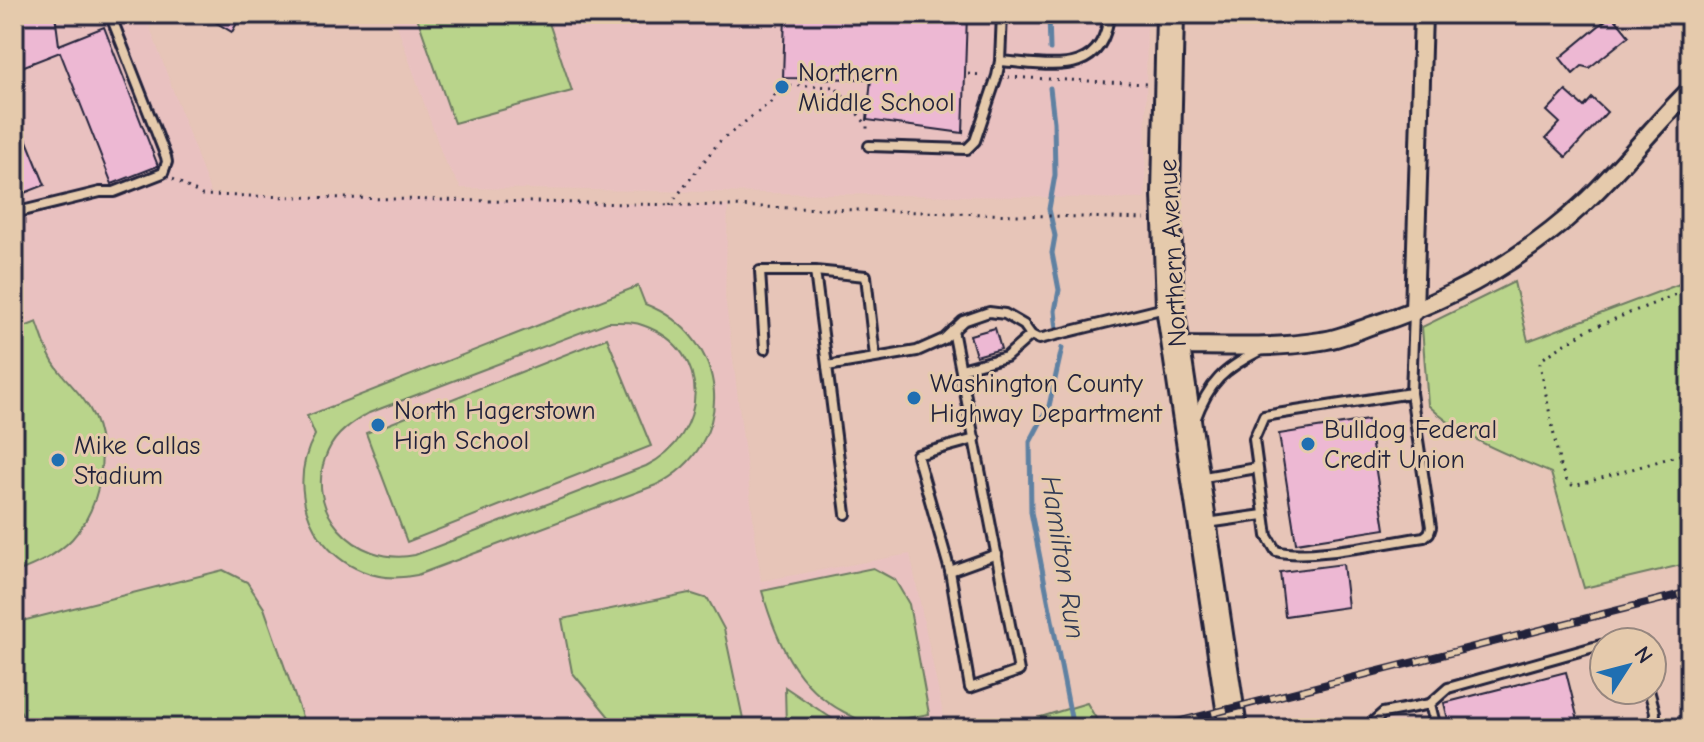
<svg xmlns="http://www.w3.org/2000/svg" width="1704" height="742" font-family="'Comic Neue',sans-serif">
  <style>
    .built { fill: #e9c1c0 }
    .green { fill: #b9d48b; stroke: #6e7b63; stroke-width: 2; fill-rule: evenodd }
    .lines { fill: none; stroke-linecap: round; stroke-linejoin: round }
    .stream { stroke: #5f81a2; stroke-width: 5 }
    .building { fill: #edb8d3; stroke: #22223b; stroke-width: 2 }
    .service-casing { stroke: #22223b; stroke-width: 14 }
    .minor-casing { stroke: #22223b; stroke-width: 22 }
    .primary-casing { stroke: #22223b; stroke-width: 32 }
    .path { stroke: #22223b; stroke-width: 3; stroke-dasharray: 2 6; stroke-linecap: butt }
    .service { stroke: #e5caac; stroke-width: 8 }
    .minor { stroke: #e5caac; stroke-width: 16 }
    .primary { stroke: #e5caac; stroke-width: 26 }
    .rail-casing { stroke: #22223b; stroke-width: 8 }
    .rail { stroke: #e5caac; stroke-width: 5; stroke-dasharray: 15; stroke-linecap: butt }
    .poi-dot { fill: #1f6fb2; stroke: #e5caac; stroke-width: 3 }
    .labels { text-anchor: middle; stroke-width: 6; stroke-linejoin: round; paint-order: stroke }
    .poi-label { font-size: 26px; fill: #22223b; stroke: #e5caac; text-anchor: start }
    .street-label { font-size: 26px; fill: #22223b; stroke: #e5caac }
    .water-label { font-size: 28px; font-style: italic; fill: #313a55; stroke: #e5caac }
  </style>
  <rect width="100%" height="100%" fill="#e7c5b8"/>
  <filter id="ink" filterUnits="userSpaceOnUse"><feTurbulence type="fractalNoise" baseFrequency=".0125" numOctaves="2"/><feDisplacementMap in="SourceGraphic" scale="16" xChannelSelector="R" yChannelSelector="G"/><feConvolveMatrix kernelMatrix="1 2 1 2 8 2 1 2 1" color-interpolation-filters="sRGB"/></filter>
  <g filter="url(#ink)">
    <!-- built -->
    <g class="built">
      <path d="M14,14H145L211,194L728,206L725,296L761,581L910,554L946,728H14Z"/>
      <path d="M393,14H1147L1145,199L461,188L444,160Z"/>
    </g>
    <!-- green -->
    <g class="green">
      <path d="M416,14H546L572,91L454,123Z"/>
      <path d="M1690,280V563L1584,588L1551,473C1507,454 1463,439 1428,405L1422,327L1514,282L1528,341Z"/>
      <path d="M638,286L645,304C730,337 740,443 656,485L417,575C336,593 275,506 315,435L307,416ZM608,322C620,322 633,321 645,326C713,351 709,435 646,466L415,555C355,567 301,509 328,451C336,433 353,422 369,413Z"/>
      <path d="M37,322C43,337 47,356 57,368C69,384 85,397 94,417C110,454 100,509 72,539C56,556 35,565 14,573V331Z"/>
      <path d="M607,338L651,446L407,542L366,433Z"/>
      <path d="M873,568L895,580L909,604L929,714C914,716 880,725 867,723C860,722 851,715 844,712C796,687 776,640 762,591Z"/>
      <path d="M223,570L247,582L264,608L306,728H28L20,710L18,622Z"/>
      <path d="M689,593L708,599L724,629L745,728H624L614,723L572,672L562,619Z"/>
      <path d="M785,687L846,728H786Z"/>
      <path d="M1087,703L1098,722L1077,728H1004Z"/>
    </g>
    <g class="lines">
      <!-- stream -->
      <g class="stream">
        <path d="M1049,14L1050,49"/>
        <path d="M1050,88L1054,122L1055,175L1049,209L1055,236L1052,253L1059,290L1055,311L1057,330"/>
        <path d="M1062,348L1049,406L1030,442L1031,512L1073,728"/>
      </g>
    </g>
    <!-- building -->
    <g class="building">
      <path d="M14,14H55L59,45L104,27L158,166L112,184L60,52L14,70Z"/>
      <path d="M202,14H242L232,32Z"/>
      <path d="M785,14H967L963,133L867,120L871,79L783,78Z"/>
      <path d="M1612,15L1629,36L1589,68L1582,66L1573,74L1560,58Z"/>
      <path d="M1566,91L1584,107L1592,98L1607,112L1566,157L1546,138L1560,123L1547,111Z"/>
      <path d="M14,109L45,185L14,197Z"/>
      <path d="M995,328L1001,349L976,356L970,335Z"/>
      <path d="M1368,420L1385,529L1296,543L1279,434Z"/>
      <path d="M1343,564L1348,607L1285,616L1280,572Z"/>
      <path d="M1566,672L1580,728H1450L1444,703Z"/>
    </g>
    <g class="lines">
      <!-- service casing -->
      <g class="service-casing">
        <g id="service">
          <path d="M1002,14L1000,61C1048,64 1103,80 1109,14"/>
          <path d="M869,146L967,149L975,141L997,76L1000,61"/>
          <path d="M14,213L100,192H114L163,173L167,162L166,157L110,14"/>
          <path d="M815,271L866,276L875,357"/>
          <path d="M953,330L1019,671L970,688L950,571L917,455L975,439"/>
          <path d="M765,349L760,271H815L827,366"/>
          <path d="M961,369L1006,357L1031,335"/>
          <path d="M1411,393L1264,416L1254,439L1267,536L1276,551C1307,560 1388,542 1424,537L1429,533L1431,527L1411,393L1414,312"/>
          <path d="M1195,420C1209,382 1224,369 1259,351"/>
          <path d="M1198,478L1257,468"/>
          <path d="M846,514L827,366L917,351L944,339L963,321L989,312L1005,314L1024,325L1031,335L1039,339L1165,308"/>
          <path d="M1207,523L1263,515"/>
          <path d="M950,571L997,554"/>
          <path d="M1649,690L1655,712L1654,728"/>
          <path d="M1377,728L1375,720L1383,713L1430,704"/>
          <path d="M1436,728L1430,704L1448,688L1601,645L1604,646"/>
        </g>
      </g>
      <!-- minor casing -->
      <g class="minor-casing">
        <g id="minor">
          <path d="M1414,312L1423,14"/>
          <path d="M1176,346C1224,346 1274,349 1321,341C1339,339 1356,331 1373,325C1451,300 1521,261 1582,205C1620,170 1652,127 1690,90"/>
        </g>
      </g>
      <!-- primary casing -->
      <g class="primary-casing">
        <path id="primary" d="M1170,14L1166,193L1170,307L1233,728"/>
      </g>
      <!-- path -->
      <g class="path">
        <path d="M968,74L984,75"/>
        <path d="M1008,77L1148,84"/>
        <path d="M173,179L202,195L728,206L1145,219"/>
        <path d="M670,205L719,142L772,101L778,85L835,87L867,125V134"/>
        <path d="M1690,289L1587,330L1542,359L1540,364L1560,466L1568,483L1574,486L1690,452"/>
      </g>
      <!-- service -->
      <use href="#service" class="service"/>
      <!-- minor -->
      <use href="#minor" class="minor"/>
      <!-- primary -->
      <use href="#primary" class="primary"/>
      <!-- rail casing -->
      <g class="rail-casing">
        <path id="rail" d="M1154,728L1690,592"/>
      </g>
      <!-- rail -->
      <use href="#rail" class="rail"/>
    </g>
  </g>
  <!-- markers -->
  <g class="poi-dot">
    <circle cx="782" cy="87" r="8"/>
    <circle cx="914" cy="398" r="8"/>
    <circle cx="378" cy="425" r="8"/>
    <circle cx="1308" cy="444" r="8"/>
    <circle cx="58" cy="460" r="8"/>
  </g>
  <g class="labels">
    <!-- poi labels -->
    <g class="poi-label">
      <text x="798" y="81">Northern<tspan x="798" dy="30">Middle School</tspan></text>
      <text x="930" y="392">Washington County<tspan x="930" dy="30">Highway Department</tspan></text>
      <text x="394" y="419">North Hagerstown<tspan x="394" dy="30">High School</tspan></text>
      <text x="1324" y="438">Bulldog Federal<tspan x="1324" dy="30">Credit Union</tspan></text>
      <text x="74" y="454">Mike Callas<tspan x="74" dy="30">Stadium</tspan></text>
    </g>
    <!-- street labels -->
    <g class="street-label">
      <text transform="translate(1172 253) rotate(-93)" y="9">Northern Avenue</text>
    </g>
    <!-- water labels -->
    <g class="water-label">
      <text transform="translate(1064 557) rotate(81)" y="10">Hamilton Run</text>
    </g>
  </g>
  <!-- margin -->
  <rect width="1704" height="742" fill="none" stroke="#e5caac" stroke-width="48"/>
  <rect x="24" y="24" width="1656" height="694" fill="none" stroke="#22223b" stroke-width="3" filter="url(#ink)"/>
  <!-- north arrow -->
  <g transform="translate(1628 666) rotate(54)"><circle r="38" fill="#e5caac" stroke="#97877f" stroke-width="2"/>
  <path d="M0-6L14 30L0 20L-14 30Z" fill="#1f6fb2"/>
  <text y="-12" font-size="22" font-weight="bold" text-anchor="middle" fill="#22223b">N</text>
  </g>
</svg>
